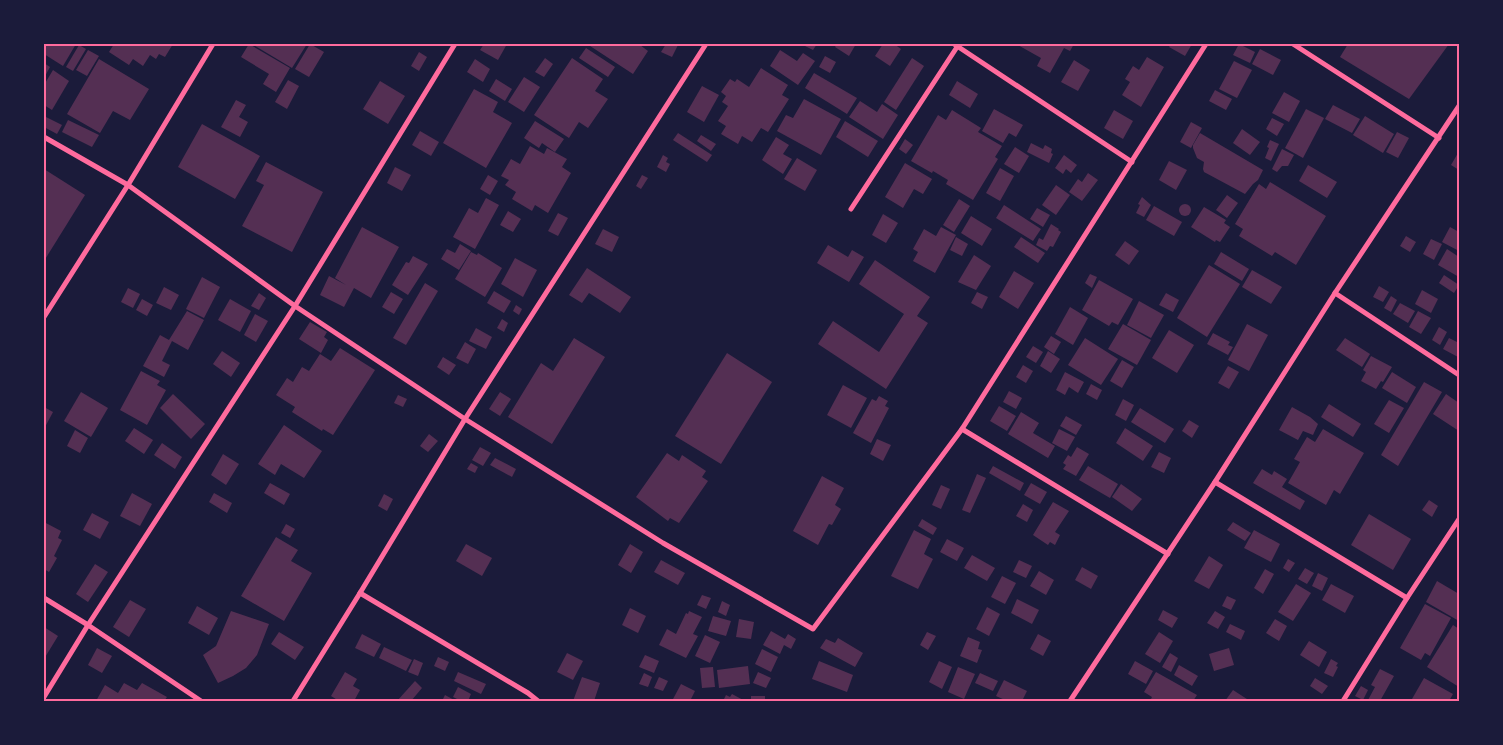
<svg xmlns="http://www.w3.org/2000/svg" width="1503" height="745" font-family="Helvetica,sans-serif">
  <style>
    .building { fill: #542f53 }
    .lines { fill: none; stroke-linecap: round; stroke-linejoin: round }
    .minor { stroke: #ff6b9d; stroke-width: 5 }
    .neatline { fill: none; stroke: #ff6b9d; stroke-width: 2 }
  </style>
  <rect width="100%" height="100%" fill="#1b1b3a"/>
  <!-- building -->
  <g class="building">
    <path d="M44,44H76L63,66L44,54Z"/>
    <path d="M114,44H173L165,57L159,54L156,59L150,55L143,66L133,59L129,65L109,52Z"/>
    <path d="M249,44L290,68L276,92L263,84L269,74L241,57Z"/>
    <path d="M252,44H307L292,68Z"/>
    <path d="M310,44L324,52L309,77L295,69Z"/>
    <path d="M484,44H507L498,60L480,50Z"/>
    <path d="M587,44H641L640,45L648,51L633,74Z"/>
    <path d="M666,44L678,45L672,57L661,52Z"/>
    <path d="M801,44H817L813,50Z"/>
    <path d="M837,44H856L849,56L835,47Z"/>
    <path d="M883,44H894L901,49L890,66L875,56Z"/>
    <path d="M1016,44H1074L1070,51L1064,48L1050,73L1037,66L1041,58Z"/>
    <path d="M1171,44H1192L1185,56L1169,47Z"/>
    <path d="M1239,44L1255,52L1250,63L1233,55Z"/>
    <path d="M1348,44H1449L1409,99L1340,57Z"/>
    <path d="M79,45L86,49L73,71L66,67Z"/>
    <path d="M586,48L615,67L608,77L579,58Z"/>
    <path d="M1260,49L1281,60L1273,75L1252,64Z"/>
    <path d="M88,50L99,56L87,76L76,70Z"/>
    <path d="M780,50L797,61L803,53L815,61L798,85L770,66Z"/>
    <path d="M419,52L427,57L419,71L411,66Z"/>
    <path d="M825,56L836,62L830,73L819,67Z"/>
    <path d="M1147,57L1164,67L1141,107L1122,95L1130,82L1125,79L1133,66L1139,70Z"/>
    <path d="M545,58L553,64L544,77L535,72Z"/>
    <path d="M572,58L603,79L595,91L608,99L588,128L579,122L569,138L534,115Z"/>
    <path d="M912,58L924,66L896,110L884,102Z"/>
    <path d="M99,59L149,89L130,120L113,111L100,133L67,114Z"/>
    <path d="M475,59L490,69L483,82L467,72Z"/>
    <path d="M1074,60L1090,70L1078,91L1061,82Z"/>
    <path d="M1234,61L1252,70L1237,98L1219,89Z"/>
    <path d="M44,63L50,67L44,78Z"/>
    <path d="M761,68L788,85L782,95L789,99L768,132L761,128L752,142L742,136L738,144L721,134L726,126L718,121L728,106L722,102L726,96L721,92L730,79L735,82L737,79L749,87Z"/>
    <path d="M53,70L69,81L52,110L44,105V85Z"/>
    <path d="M814,73L857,98L847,114L805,88Z"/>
    <path d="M524,77L540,87L524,112L508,102Z"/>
    <path d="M496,79L512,89L505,101L489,91Z"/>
    <path d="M288,80L299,86L287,109L275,102Z"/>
    <path d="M380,81L405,96L388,124L363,109Z"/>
    <path d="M957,81L978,94L970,108L949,95Z"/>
    <path d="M702,86L719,95L704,122L687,112Z"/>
    <path d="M474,89L498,102L493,112L512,123L486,168L443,143Z"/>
    <path d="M1215,90L1232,99L1226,110L1209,101Z"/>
    <path d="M1284,92L1300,101L1289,122L1272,113Z"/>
    <path d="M804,99L841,119L821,155L777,131L786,115L793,118Z"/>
    <path d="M236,100L246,105L239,117L248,122L240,137L221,127Z"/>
    <path d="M860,101L877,112L882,104L898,115L883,139L849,117Z"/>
    <path d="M1333,105L1360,119L1352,133L1325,119Z"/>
    <path d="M994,109L1023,125L1016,137L1009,133L1003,143L982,131Z"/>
    <path d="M1306,109L1324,118L1303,158L1285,148Z"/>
    <path d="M952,110L981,128L978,132L1002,146L995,157L998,159L973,200L946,184L948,180L933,171L932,173L911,161L938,115L946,120Z"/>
    <path d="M1114,110L1133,121L1123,139L1104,128Z"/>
    <path d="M44,116L62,125L57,134L44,127Z"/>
    <path d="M1365,116L1394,134L1383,153L1353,135Z"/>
    <path d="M1272,118L1284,124L1277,136L1266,129Z"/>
    <path d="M68,120L99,135L92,147L62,132Z"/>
    <path d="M535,121L564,139L555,152L542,143L539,148L524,138Z"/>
    <path d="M845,121L878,141L868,157L836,137Z"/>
    <path d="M1191,122L1202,128L1191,148L1180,142Z"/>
    <path d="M202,124L260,156L235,199L178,167Z"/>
    <path d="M1242,129L1260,142L1250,155L1233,143Z"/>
    <path d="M420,131L439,142L431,156L412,145Z"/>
    <path d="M1397,132L1409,138L1398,158L1386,152Z"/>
    <path d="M678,133L712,155L707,162L673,140Z"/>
    <path d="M1200,133L1263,170L1258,180L1253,184L1245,194L1204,172L1203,169L1204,162L1197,158L1193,148V145Z"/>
    <path d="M701,135L716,144L711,151L697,141Z"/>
    <path d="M776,137L789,145L783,154L792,159L783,174L762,160Z"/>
    <path d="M905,139L913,145L906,154L899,149Z"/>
    <path d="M1270,140L1279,144L1271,161L1265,158L1269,148L1267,147Z"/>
    <path d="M1031,143L1043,149L1045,145L1052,149L1051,153L1053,154L1049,163L1027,152Z"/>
    <path d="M530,146L544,154L547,148L567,159L562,167L571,173L548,213L535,205L532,211L512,199L516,192L505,185L509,180L501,176L511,159L520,164Z"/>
    <path d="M1015,147L1029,156L1019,173L1004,164Z"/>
    <path d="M1282,149L1294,155L1288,166H1282L1277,172L1272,169Z"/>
    <path d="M1458,153L1459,154V170L1451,165Z"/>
    <path d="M663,155L668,158L666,162L670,164L666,172L657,167Z"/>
    <path d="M1064,155L1077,165L1071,173L1066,169L1063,174L1055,168Z"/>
    <path d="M797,158L817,170L805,191L784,179Z"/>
    <path d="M1169,161L1187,170L1176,190L1159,180Z"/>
    <path d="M266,162L323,192L292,252L242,226L264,185L256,181Z"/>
    <path d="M905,163L932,179L923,194L914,189L903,208L885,197Z"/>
    <path d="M1308,165L1337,182L1327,198L1299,181Z"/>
    <path d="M395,167L411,175L402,191L387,183Z"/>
    <path d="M1000,168L1014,176L1000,201L986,193Z"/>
    <path d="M44,169L85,195L44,261Z"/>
    <path d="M1088,173L1098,180L1082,201L1069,192L1078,179L1082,182Z"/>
    <path d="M488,175L498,181L490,195L480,189Z"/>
    <path d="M642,175L648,178L641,189L636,186Z"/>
    <path d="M1270,182L1326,216L1296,265L1275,252L1272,256L1239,236L1243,229L1235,224L1259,184L1266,189Z"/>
    <path d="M1056,185L1070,195L1056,215L1042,205Z"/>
    <path d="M1227,195L1238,203L1227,218L1216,210Z"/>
    <path d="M1142,197L1151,205L1144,217L1136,213L1140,205L1138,204Z"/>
    <path d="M486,198L499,205L475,249L453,237L469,208L478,213Z"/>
    <path d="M959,199L970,206L954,232L943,225Z"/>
    <circle cx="1185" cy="210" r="6"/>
    <path d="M1004,205L1041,229L1033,241L996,218Z"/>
    <path d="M1154,206L1182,222L1174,236L1146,220Z"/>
    <path d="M1204,207L1226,220L1224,223L1230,227L1220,242L1216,240L1215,242L1191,227Z"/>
    <path d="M1037,208L1050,215L1043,227L1030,219Z"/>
    <path d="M508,211L521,219L513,232L500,225Z"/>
    <path d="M558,213L568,218L558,236L548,231Z"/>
    <path d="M883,214L898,223L886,243L872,235Z"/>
    <path d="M971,216L992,229L982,246L961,233Z"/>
    <path d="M1051,224L1059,229L1058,230L1061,232L1053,247L1050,246L1047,251L1036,245L1039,238L1043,240Z"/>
    <path d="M362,227L399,247L371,298L354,288L344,307L320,295L329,276L346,285L335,278Z"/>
    <path d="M941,227L956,235L935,273L913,261L918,252L913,249L924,229L936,236Z"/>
    <path d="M1450,227L1459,232V251L1442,242Z"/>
    <path d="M603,229L619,237L612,252L595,244Z"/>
    <path d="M1406,236L1416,242L1410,252L1400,246Z"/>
    <path d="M956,237L968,244L962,256L950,250Z"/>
    <path d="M1021,237L1045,253L1038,263L1014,247Z"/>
    <path d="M1431,239L1442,244L1434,260L1423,254Z"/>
    <path d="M1125,241L1139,251L1129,265L1115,255Z"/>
    <path d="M460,244L471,251L459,270L441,259L447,249L455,253Z"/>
    <path d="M828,245L848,257L852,250L864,257L849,282L817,263Z"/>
    <path d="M1447,249L1459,257V277L1438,265Z"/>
    <path d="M471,252L477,255L478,253L502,268L485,297L455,279Z"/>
    <path d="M1221,252L1249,269L1242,281L1214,264Z"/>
    <path d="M974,255L991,266L976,290L958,282Z"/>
    <path d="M413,256L428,264L408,295L392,285L406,262L409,263Z"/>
    <path d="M515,258L537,270L523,297L501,284Z"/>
    <path d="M875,260L930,297L917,316L928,323L886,389L818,344L833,321L879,352L904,314L859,284Z"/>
    <path d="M1209,265L1240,284L1207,337L1177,318Z"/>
    <path d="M587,268L631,297L620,313L589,293L582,303L569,295Z"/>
    <path d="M1252,270L1282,287L1271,304L1242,287Z"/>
    <path d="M1014,271L1034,283L1018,309L999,297Z"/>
    <path d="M1090,274L1097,277L1092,288L1085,283Z"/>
    <path d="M1444,275L1459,285L1454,293L1439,283Z"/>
    <path d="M202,277L220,287L204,318L186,309Z"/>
    <path d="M1099,280L1133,299L1118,325L1112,322L1109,326L1082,310Z"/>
    <path d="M425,283L438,291L406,345L393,338Z"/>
    <path d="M1379,286L1389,292L1383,302L1373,297Z"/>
    <path d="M164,287L179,295L171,310L156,303Z"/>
    <path d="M128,288L140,294L133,308L121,302Z"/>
    <path d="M1422,290L1438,299L1431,313L1415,304Z"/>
    <path d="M494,291L511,301L504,313L487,303Z"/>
    <path d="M391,292L403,299L394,314L382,307Z"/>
    <path d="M977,292L988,297L982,309L971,303Z"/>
    <path d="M259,293L266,298L259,310L251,306Z"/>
    <path d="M1166,293L1179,300L1173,312L1159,305Z"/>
    <path d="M1391,296L1397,300L1391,312L1384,308Z"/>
    <path d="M142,299L153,305L147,316L136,310Z"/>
    <path d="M230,299L251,311L240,332L218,320Z"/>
    <path d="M1139,301L1164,315L1151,338L1127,325Z"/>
    <path d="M1400,303L1415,311L1408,323L1393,314Z"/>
    <path d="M516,305L522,309L519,315L513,311Z"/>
    <path d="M1070,307L1088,318L1073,345L1055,334Z"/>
    <path d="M187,311L204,320L188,350L172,341L162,361L170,365L164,377L143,366L160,335L169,340Z"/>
    <path d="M1418,311L1431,318L1421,334L1409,327Z"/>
    <path d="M255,314L268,321L256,342L244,335Z"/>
    <path d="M502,319L508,323L504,332L497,328Z"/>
    <path d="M310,322L327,332L324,337L328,340L321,353L299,339Z"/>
    <path d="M1123,324L1151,340L1137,365L1108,349Z"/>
    <path d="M1247,324L1268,335L1249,371L1228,360Z"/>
    <path d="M1439,327L1447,332L1440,345L1432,340Z"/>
    <path d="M476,328L492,337L486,349L469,341Z"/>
    <path d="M1169,330L1194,345L1177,373L1152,358Z"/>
    <path d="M1213,333L1230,342L1228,345L1233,347L1228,355L1207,344Z"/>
    <path d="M1051,336L1061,342L1054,354L1044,347Z"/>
    <path d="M574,338L605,357L552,444L508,417L541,363L553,371Z"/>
    <path d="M1085,338L1118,359L1101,385L1068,365Z"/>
    <path d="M1345,338L1370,354L1362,367L1336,350Z"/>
    <path d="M1449,338L1459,343L1458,357L1443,349Z"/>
    <path d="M465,342L476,349L468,364L456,358Z"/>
    <path d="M1033,346L1043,352L1036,363L1026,357Z"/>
    <path d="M340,348L375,370L333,435L323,429L322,431L292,412L295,407L276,395L287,378L293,382L302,367L309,371L320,354L331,361Z"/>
    <path d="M222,351L240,363L231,377L213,364Z"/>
    <path d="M1048,351L1060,359L1051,373L1040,366Z"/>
    <path d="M727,353L772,382L721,464L675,436Z"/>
    <path d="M1371,356L1392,367L1383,382L1381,381L1376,389L1361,381L1366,372L1363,370Z"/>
    <path d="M443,357L456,365L449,375L437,367Z"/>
    <path d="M1122,360L1134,367L1122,388L1110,381Z"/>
    <path d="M1023,365L1033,371L1026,383L1016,377Z"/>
    <path d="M1228,366L1239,372L1229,389L1218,383Z"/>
    <path d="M141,371L160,381L157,385L166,390L147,425L120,410Z"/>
    <path d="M1065,372L1084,382L1078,393L1069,387L1065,395L1056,390Z"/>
    <path d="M1392,372L1416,387L1407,403L1382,388Z"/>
    <path d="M1424,382L1442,392L1398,466L1381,455Z"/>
    <path d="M1091,384L1102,390L1097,400L1086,394Z"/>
    <path d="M843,385L867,398L851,428L827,415Z"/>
    <path d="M1009,391L1022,398L1016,409L1003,402Z"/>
    <path d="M81,392L108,408L91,437L64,421Z"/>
    <path d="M500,392L511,399L500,416L489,409Z"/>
    <path d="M173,394L205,424L191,439L160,408Z"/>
    <path d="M1446,394L1459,403V431L1433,414Z"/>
    <path d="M398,395L407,399L403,407L394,403Z"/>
    <path d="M879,396L888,401L885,406L889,408L871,443L853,433L872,399L876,401Z"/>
    <path d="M1123,399L1134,405L1126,421L1115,415Z"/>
    <path d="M1389,400L1404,408L1389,433L1374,424Z"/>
    <path d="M1329,404L1361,424L1353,437L1321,417Z"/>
    <path d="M999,406L1016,416L1007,431L990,421Z"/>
    <path d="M44,407L53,412L44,429Z"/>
    <path d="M1292,407L1310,417L1318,424L1313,435L1303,431L1298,440L1279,430Z"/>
    <path d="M1140,408L1174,429L1165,443L1131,422Z"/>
    <path d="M1021,412L1039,423L1033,433L1055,446L1048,458L1008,434Z"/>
    <path d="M1066,416L1082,425L1076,435L1060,426Z"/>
    <path d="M1189,420L1199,426L1192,438L1182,431Z"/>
    <path d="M284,425L322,451L304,478L281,464L275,475L258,464Z"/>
    <path d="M134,428L153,440L144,454L125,441Z"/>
    <path d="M1125,428L1153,446L1143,461L1116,443Z"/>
    <path d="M1059,429L1075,437L1067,451L1052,443Z"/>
    <path d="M1323,429L1364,453L1340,494L1334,490L1326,505L1288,483L1300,462L1294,459L1307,437L1315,442Z"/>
    <path d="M75,430L88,438L80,453L67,446Z"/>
    <path d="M429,434L438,441L428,452L420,446Z"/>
    <path d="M877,439L891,445L883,461L870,454Z"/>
    <path d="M162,443L182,457L175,469L154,455Z"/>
    <path d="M480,447L491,453L483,466L472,460Z"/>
    <path d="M1077,447L1089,454L1076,476L1063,469L1066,465L1063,463L1068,455L1071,457Z"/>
    <path d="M1159,452L1171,458L1164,473L1151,467Z"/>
    <path d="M667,453L679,461L682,455L706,471L702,477L708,481L679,523L670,518L668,521L636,497Z"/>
    <path d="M223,454L239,464L226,485L211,475Z"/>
    <path d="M495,458L516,469L512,477L490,465Z"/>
    <path d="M471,463L478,467L475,473L467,469Z"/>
    <path d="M993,466L1024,483L1020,491L989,473Z"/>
    <path d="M1088,466L1118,484L1110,498L1079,480Z"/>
    <path d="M1262,469L1272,475L1274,471L1287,479L1282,487L1305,501L1300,510L1253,483Z"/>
    <path d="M977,474L986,478L970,513L962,510Z"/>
    <path d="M822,476L844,488L835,505L841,509L832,525L829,524L818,545L793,531Z"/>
    <path d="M270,483L290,494L284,505L264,493Z"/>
    <path d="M1031,483L1047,492L1040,504L1024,495Z"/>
    <path d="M1121,484L1142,499L1132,511L1112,497Z"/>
    <path d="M941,485L950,489L941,509L932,505Z"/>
    <path d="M132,493L152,504L140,526L120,516Z"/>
    <path d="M214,493L232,503L227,513L209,502Z"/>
    <path d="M384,494L393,499L387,511L378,506Z"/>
    <path d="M1429,500L1438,506L1432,517L1422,510Z"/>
    <path d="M1053,502L1069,511L1055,532L1060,535L1055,545L1050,542L1048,545L1033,535Z"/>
    <path d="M1023,504L1033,510L1027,522L1016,516Z"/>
    <path d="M92,513L109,522L100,539L83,530Z"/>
    <path d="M1369,514L1411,539L1393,570L1351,545Z"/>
    <path d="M922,519L937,528L933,535L918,526Z"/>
    <path d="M44,522L61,531L58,538L62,540L54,556L57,558L49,572L44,569Z"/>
    <path d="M1233,522L1251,533L1245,541L1227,530Z"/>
    <path d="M286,524L295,529L290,538L281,533Z"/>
    <path d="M914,530L931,539L924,554L933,559L918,589L891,576Z"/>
    <path d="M1254,530L1280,544L1271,562L1244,548Z"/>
    <path d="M276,537L298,550L291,561L312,573L284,621L241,596Z"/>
    <path d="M947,539L964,548L957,561L940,552Z"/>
    <path d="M466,544L492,558L482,576L456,561Z"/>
    <path d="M630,544L643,552L631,573L618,565Z"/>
    <path d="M972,555L995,568L987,581L964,568Z"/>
    <path d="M1209,556L1223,565L1209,589L1194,581Z"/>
    <path d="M1288,559L1295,563L1289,572L1283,568Z"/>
    <path d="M661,560L685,573L678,585L654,572Z"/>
    <path d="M1019,560L1032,566L1026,578L1013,572Z"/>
    <path d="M95,564L108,572L88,602L76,594Z"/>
    <path d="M1082,567L1098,576L1091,589L1075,580Z"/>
    <path d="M1305,568L1314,573L1307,584L1298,579Z"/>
    <path d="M1265,569L1274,574L1263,594L1254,588Z"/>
    <path d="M1039,571L1054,580L1046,595L1030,586Z"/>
    <path d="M1318,573L1328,578L1322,591L1312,586Z"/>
    <path d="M1002,576L1016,583L1005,604L991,597Z"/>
    <path d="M1437,581L1459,594V621L1426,602Z"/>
    <path d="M1296,584L1311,593L1293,621L1278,612Z"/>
    <path d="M1331,584L1354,596L1345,613L1322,600Z"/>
    <path d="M702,595L711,598L706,609L697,605Z"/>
    <path d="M1227,596L1236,600L1231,610L1222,606Z"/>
    <path d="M1017,599L1039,610L1032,624L1011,613Z"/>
    <path d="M130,600L146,609L129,637L113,627Z"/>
    <path d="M722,601L730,605L726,616L718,612Z"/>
    <path d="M1425,604L1451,618L1430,656L1425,653L1421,660L1400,648Z"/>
    <path d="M197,606L218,618L209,635L188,623Z"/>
    <path d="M987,607L1000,614L989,636L976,629Z"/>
    <path d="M630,608L646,616L638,633L622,625Z"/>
    <path d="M1163,610L1178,618L1172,628L1158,620Z"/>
    <path d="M231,611L269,624L257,655L246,668L233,676L218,683L203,655L216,646Z"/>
    <path d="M689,611L702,617L693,634L698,636L686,658L659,645L667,629L676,634L686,613L688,614Z"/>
    <path d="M1215,611L1225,617L1218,629L1207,623Z"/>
    <path d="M713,616L731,621L726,636L708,631Z"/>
    <path d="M739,619L754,622L751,639L736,637Z"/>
    <path d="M1275,619L1287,626L1279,641L1266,633Z"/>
    <path d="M1230,624L1245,631L1241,640L1226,632Z"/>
    <path d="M1453,625L1459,629V687L1427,667Z"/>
    <path d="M44,627L58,636L44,659Z"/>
    <path d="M771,631L785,639L788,634L796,639L791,649L784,645L780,654L763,645Z"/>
    <path d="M279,632L304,647L295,660L271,644Z"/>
    <path d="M927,632L936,636L928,650L920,645Z"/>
    <path d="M1159,632L1173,641L1160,663L1145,654Z"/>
    <path d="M362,634L381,644L374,657L355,648Z"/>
    <path d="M1038,634L1051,641L1043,656L1030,649Z"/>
    <path d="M705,635L720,642L710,663L695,656Z"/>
    <path d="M968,637L980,642L978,649L982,650L977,663L960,656Z"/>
    <path d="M838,638L863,653L855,667L820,648L826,639L835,643Z"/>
    <path d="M1309,641L1327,652L1319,667L1300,655Z"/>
    <path d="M384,647L412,660L406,671L379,658Z"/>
    <path d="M97,648L112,656L102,673L88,665Z"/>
    <path d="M1229,648L1234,665L1214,671L1209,654Z"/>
    <path d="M762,649L778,657L771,672L755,664Z"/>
    <path d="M567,653L583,661L573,680L557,672Z"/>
    <path d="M1170,653L1178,658L1171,672L1162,667Z"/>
    <path d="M645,655L659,661L654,673L639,667Z"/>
    <path d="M438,657L449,662L445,671L434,666Z"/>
    <path d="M414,659L423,663L418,676L408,672Z"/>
    <path d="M1331,659L1338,663L1336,666L1338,667L1333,677L1324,673Z"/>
    <path d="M819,661L853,675L847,692L812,679Z"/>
    <path d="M939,661L952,667L942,689L929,682Z"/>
    <path d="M1135,661L1153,671L1146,684L1128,674Z"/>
    <path d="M1179,665L1198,676L1192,686L1174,675Z"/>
    <path d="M748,666L750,684L719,688L717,670Z"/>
    <path d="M713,667L715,687L702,688L700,668Z"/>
    <path d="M958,667L975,674L964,699L948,692Z"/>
    <path d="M1380,669L1394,676L1380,701H1369L1368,700L1375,687L1371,685Z"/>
    <path d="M345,672L357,679L353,686L360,690L354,701H339L331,696Z"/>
    <path d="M458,672L486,684L481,694L454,681Z"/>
    <path d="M758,672L771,678L766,688L753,683Z"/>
    <path d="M1156,672L1197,695L1193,701H1150L1152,697L1144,692Z"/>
    <path d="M644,673L652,677L648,687L639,684Z"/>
    <path d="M980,673L998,681L993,691L975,683Z"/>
    <path d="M582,677L600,683L594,701H573Z"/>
    <path d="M659,677L668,681L663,691L654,688Z"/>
    <path d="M1315,678L1328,686L1322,694L1310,686Z"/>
    <path d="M1424,678L1453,694L1449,701H1415L1412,699Z"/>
    <path d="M1004,680L1027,691L1022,701H1007L996,696Z"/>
    <path d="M415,681L422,688L411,701H397Z"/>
    <path d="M124,683L137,690L142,683L167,697L164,701H96L105,685L118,693Z"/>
    <path d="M681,684L695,691L690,701H672Z"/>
    <path d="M1361,686L1368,690L1363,700L1355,696Z"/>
    <path d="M458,687L471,694L468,701H461L453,697Z"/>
    <path d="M1233,690L1250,701H1225Z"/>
    <path d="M732,694L745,701H723L726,695L730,697Z"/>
    <path d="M445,695L456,701H442Z"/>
    <rect x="751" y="696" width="14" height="5"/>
  </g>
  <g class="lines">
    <!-- minor -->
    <g class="minor">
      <path d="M954,44L1132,162"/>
      <path d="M1293,44L1439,138"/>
      <path d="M44,137L128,185L295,306L465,419L663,543L813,629L962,429L1206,44"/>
      <path d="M851,209L959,44"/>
      <path d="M1335,293L1459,375"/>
      <path d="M44,317L128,185L213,44"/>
      <path d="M962,429L1168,554"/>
      <path d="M1215,482L1407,598"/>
      <path d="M360,593L528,693L538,701"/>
      <path d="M44,598L88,625L201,701"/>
      <path d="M44,697L88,625L295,306L455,44"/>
      <path d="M293,701L360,593L465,419L706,44"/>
      <path d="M1070,701L1215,482L1335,293L1459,106"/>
      <path d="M1343,701L1407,598L1459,519"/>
    </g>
  </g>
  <!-- border -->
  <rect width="1503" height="745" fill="none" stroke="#1b1b3a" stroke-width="90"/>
  <rect x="45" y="45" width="1413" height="655" class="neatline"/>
</svg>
